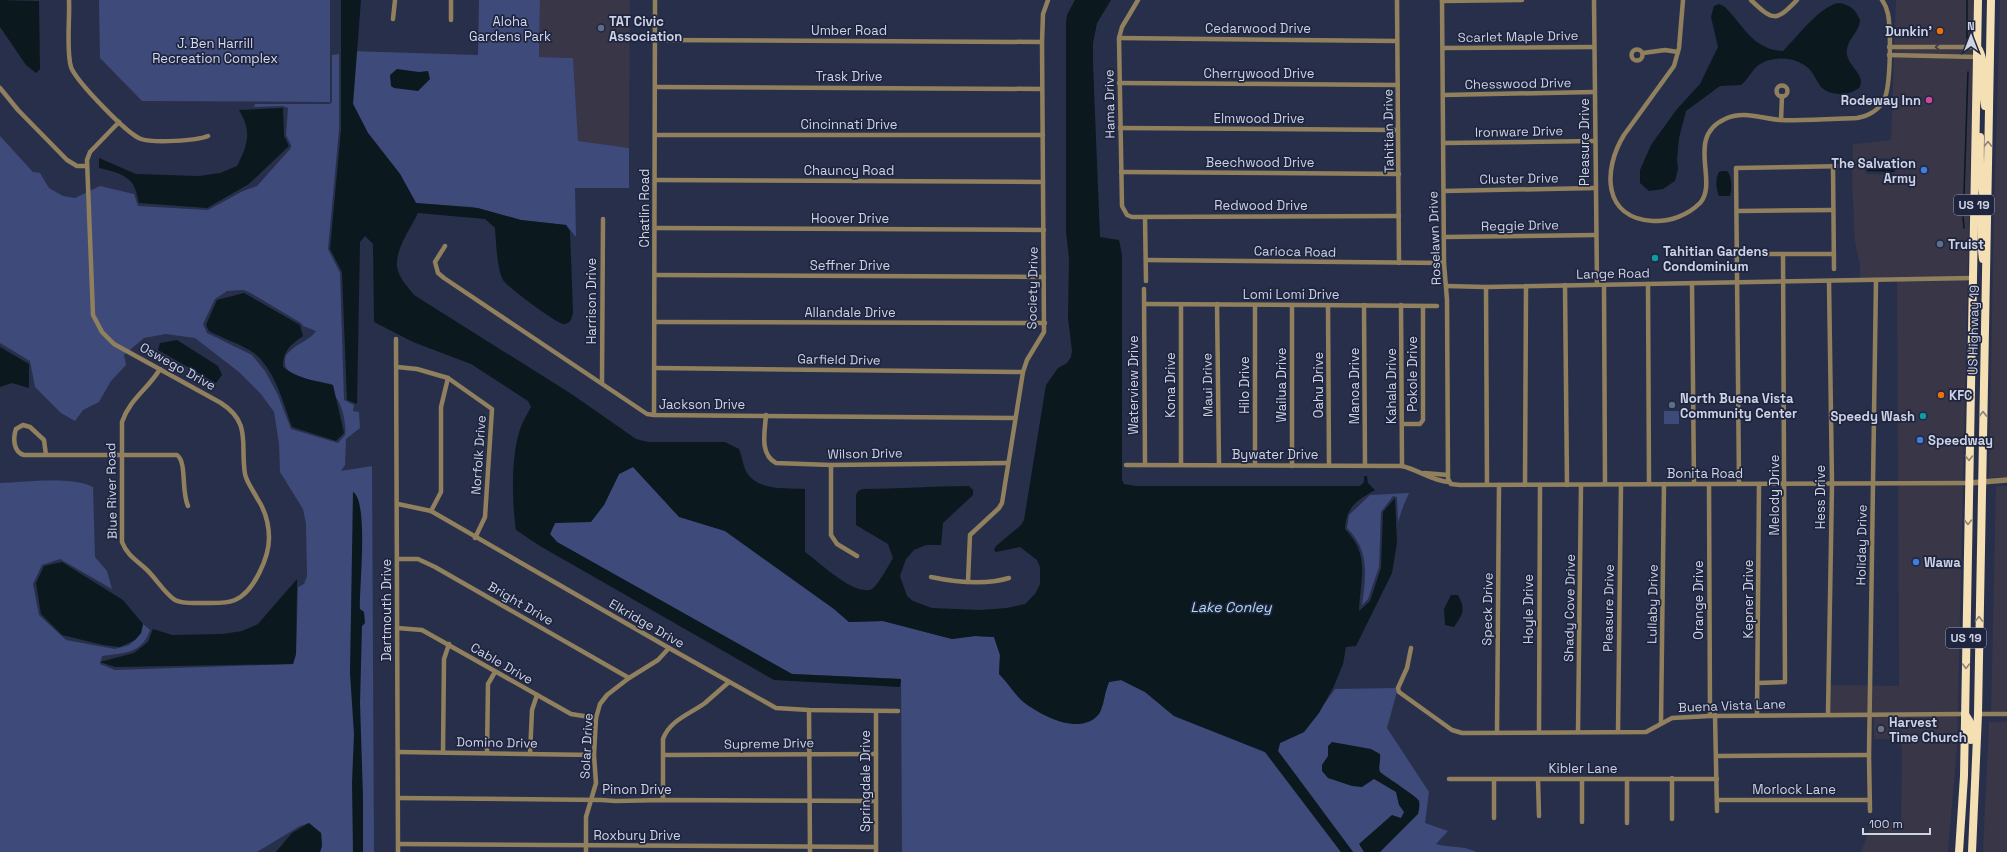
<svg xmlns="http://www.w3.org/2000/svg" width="2007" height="852" font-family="'Space Grotesk',sans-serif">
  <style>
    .commercial { fill: #383647; fill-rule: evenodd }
    .green { fill: #3e4a79; fill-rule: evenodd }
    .water { fill: #0b181e }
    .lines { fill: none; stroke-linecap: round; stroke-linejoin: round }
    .stream { stroke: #0b181e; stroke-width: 1.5 }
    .minor { stroke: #90805e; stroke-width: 4.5 }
    .tertiary { stroke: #90805e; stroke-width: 5.5 }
    .trunk { stroke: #f4e0b4; stroke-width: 8 }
    .oneway { stroke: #414048 }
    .oneway2 { stroke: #8a827a }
    .service-dot { fill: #5c6f8a; stroke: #1f253f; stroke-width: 1.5 }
    .food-dot { fill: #e8710a; stroke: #1f253f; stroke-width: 1.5 }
    .hotel-dot { fill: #d1479c; stroke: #1f253f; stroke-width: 1.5 }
    .shop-dot { fill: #3f7fe0; stroke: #1f253f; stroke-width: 1.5 }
    .culture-dot { fill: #0f9aa8; stroke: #1f253f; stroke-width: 1.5 }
    .worship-dot { fill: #6b7280; stroke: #1f253f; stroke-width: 1.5 }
    .labels { text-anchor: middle; stroke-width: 3.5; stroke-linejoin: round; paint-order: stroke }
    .shield { fill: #1f253f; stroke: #999fb2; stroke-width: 1 }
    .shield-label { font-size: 12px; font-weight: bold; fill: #cdd3e4 }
    .park-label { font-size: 13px; fill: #d4daef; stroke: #1f253f }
    .poi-label { font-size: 13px; font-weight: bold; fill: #cdd3e4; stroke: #1f253f; text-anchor: start }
    .street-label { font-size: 13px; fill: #cdd3e4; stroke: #1f253f }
    .water-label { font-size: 14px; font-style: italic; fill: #b0dff5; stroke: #1f253f }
  </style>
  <rect width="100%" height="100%" fill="#282f4a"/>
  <!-- commercial -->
  <g class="commercial">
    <path d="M540,0H630L629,148L578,142L573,58L539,57Z"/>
    <path d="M1896,0H1974L1957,748L1948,852H1861L1871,825L1901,820L1902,750L1900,739H1874V718H1829V685L1899,686L1897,277L1860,279V265L1855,243L1852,179L1853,144L1891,140ZM1872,158L1894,159L1897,165L1896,172L1893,175L1866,174L1863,165L1866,161Z"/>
    <path d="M2000,0H2007V477L1989,478L1994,210Z"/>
    <path d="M1996,486H2007V712H1991Z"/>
    <path d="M1989,722H2007V852H1983Z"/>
  </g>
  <!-- green -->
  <g class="green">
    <path d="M99,0H330V102L142,101L100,58Z"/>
    <path d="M479,0H540L539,57L573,58L578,141L629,148V188H575L576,237L566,225L521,220L472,207L416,203L400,174L368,133L353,104L351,51L478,55Z"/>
    <path d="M339,54V130L328,249L340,273L344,400L354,405L353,411L359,412L360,428L346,439L345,465L341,471L372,466L374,852H320L322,846L321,833L309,823L300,826L257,852H0V483C25,482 72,476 93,487L95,557L107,571L112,589L60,559L42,565L33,584L39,615L66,640L115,649L129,645L135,640L141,633L143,624L150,630C142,654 124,653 102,656L100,664L115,670L293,664L296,654L298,587L304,584L307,576L306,524L303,509L280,472L279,444L274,412L261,394L239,372L195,338L166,334L144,338L124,355L126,365L111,381L99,402L83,410L75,421L61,413L35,387L30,361L0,343V136L33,172L40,173L49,188L63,196L75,198L100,186L134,194L138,206L208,210L243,191L257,186L291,148V145L286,135L288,108L283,106L254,107L255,104H330L332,102V55ZM243,290L249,292L301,323L303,326L316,331C309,341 297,343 289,352C285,355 285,358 285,363C285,380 321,380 333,385L334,396C342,401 347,426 345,435L338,443L291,429L278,395L265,371L252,355L207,333L203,324L215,299L227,291Z"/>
    <rect x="1664" y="411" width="15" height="13"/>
    <path d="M633,467L679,516L725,531L834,609L849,622L883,621L952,639L975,636L994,637L1000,655L999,674L1103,705L1105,693L1109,682L1121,680L1145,692L1174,716L1265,752L1341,852H902L901,679L792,674L557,542L550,534L555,523L571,521L604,505L619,474Z"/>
    <path d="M1409,493L1403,507L1398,522L1397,497L1393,496L1381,512L1379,567L1368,599L1362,605C1366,576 1370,551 1347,528L1349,515L1370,495Z"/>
    <path d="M1398,688L1387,728L1429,792L1425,823L1448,831L1436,844C1449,848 1463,845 1476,852H1353L1278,751L1280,743L1304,732L1335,689Z"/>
  </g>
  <!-- water -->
  <g class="water">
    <path d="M0,0L39,1L40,69L36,73L26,65L0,27Z"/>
    <path d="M341,0H361L353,104L368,133L400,174L416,203L478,208L521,220L566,225L570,231L573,312C572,318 571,324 563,324C556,323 507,287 503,280C497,269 496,241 495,228L485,219L418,213C411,228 392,253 398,271C401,280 408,287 414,295L573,395L636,439L648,442H725L739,449C742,456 743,466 747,473C759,491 786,488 805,489V552C819,562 855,597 872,589C878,585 889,565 893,558L888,544L856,525V495L858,491L863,489C899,489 933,486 969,486L973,490V495L943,523L941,545H926L914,550L906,559L900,576L907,596L913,601L932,608L980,610L1007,608L1025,604L1035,594L1040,584V567L1037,560L1020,547L996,552L994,550L996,546L1021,525L1024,520L1046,385L1058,368L1067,363L1071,357L1072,351L1068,318L1069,259L1066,231V23L1067,15L1075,0H1111L1097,23L1093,43V64L1100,237L1119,240L1122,255V480L1124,484L1136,486H1360L1364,482V476H1367L1368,483L1375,490C1356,501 1347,506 1345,529C1371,556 1360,578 1359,611L1370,601L1381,568L1383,512L1395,498L1397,543L1392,573L1356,646L1346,647L1343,664L1334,686L1319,713L1304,732L1280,743L1278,751L1353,852H1341L1265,752L1174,716L1145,692L1121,680L1109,682C1105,691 1103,709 1099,714C1081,736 1044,717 1026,704C1016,697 1008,683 999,674L1000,655L994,637L975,636L952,639L883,621L849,622L834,609L725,531L679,517L633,467L619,474L604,505L591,522L555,523L550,534L557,542L792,674L901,679L900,687L774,680L540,546L516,530C512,503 511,459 519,433C521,424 527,415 531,407L528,401L471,364L413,342L374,322L373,244L365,236L360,242L357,404L347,400L342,272L330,249L341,130Z"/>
    <path d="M1838,3C1850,4 1856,10 1860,20C1859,34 1845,40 1847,55C1849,67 1867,76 1859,88C1849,96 1830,96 1821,87C1817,82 1815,76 1811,71C1800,58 1778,55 1762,63C1752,68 1750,78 1741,85L1720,86L1686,111L1679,138L1677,160L1678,169L1675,181L1663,189L1649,191L1640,183V170L1651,145L1677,109L1700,84L1716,51L1718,47L1711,17L1714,6L1719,4L1725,7C1743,25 1753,50 1783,51C1797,37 1819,7 1838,3Z"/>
    <path d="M397,69L419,72L428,71L430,79L418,91L394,88L391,86L390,75Z"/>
    <path d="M283,108L284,136L289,146L249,184L207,208L139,203C137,196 136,187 131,182C125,174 109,170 99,168V158L136,174L199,176L220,173L237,166C248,145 252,131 239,110Z"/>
    <path d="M1872,160L1894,162L1895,170L1893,172L1867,171V164Z"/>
    <path d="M1722,171H1727C1732,176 1732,189 1730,196H1719C1716,189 1715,179 1719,172Z"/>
    <path d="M244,293L300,325L303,336C290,345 283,351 283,367C297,378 315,381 333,385L344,433L336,441L292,427C283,402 275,370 254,353C243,345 222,338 209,331L206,325L217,300Z"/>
    <path d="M177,340L218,366L222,375L216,383L158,350L160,343Z"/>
    <path d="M0,347L29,364V388L12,383L0,387Z"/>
    <path d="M353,492C369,501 359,589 360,609L364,612L365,623L362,626L360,703L363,797V852H353L352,783L354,734L350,673Z"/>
    <path d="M62,562L123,600L143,624L141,633L135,640L120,647L103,645L62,635L41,614L36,583L44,566Z"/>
    <path d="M297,579L296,654L293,664L115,667L100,662L134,653L148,642L153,629L172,635L222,634L242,631L258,624Z"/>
    <path d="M1451,595H1458C1466,610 1463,614 1454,627L1445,625L1444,609Z"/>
    <path d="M1332,742L1371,749L1380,754C1381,761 1378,766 1380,772C1386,777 1418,797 1419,801C1420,805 1419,810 1418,814L1380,852H1364L1359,844L1392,815L1401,818L1404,812L1399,805L1396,792L1374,779L1362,787L1352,786L1328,778L1322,771V765L1328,756V746Z"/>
    <path d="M309,823L321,833L322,846L320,852H276L292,833Z"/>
  </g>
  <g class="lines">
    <!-- stream -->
    <g class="stream">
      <path d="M1967,38V0"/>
      <path d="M1964,194L1968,72"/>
      <path d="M1963,217L1964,228"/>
    </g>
    <!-- minor -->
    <g class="minor">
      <path d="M69,0C70,18 66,51 71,67C76,81 127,134 141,139C153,143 196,141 208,136"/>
      <path d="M451,0V20"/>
      <path d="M1138,0L1122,27L1119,38L1122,206L1127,215L1132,217L1399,216"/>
      <path d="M1397,0L1399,263"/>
      <path d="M1442,0L1444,263L1447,300L1448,479L1451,484L1460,485L1969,483"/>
      <path d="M1594,0L1597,285"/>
      <path d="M1683,0L1679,48L1674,66L1624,135C1603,169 1602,218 1653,221C1670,222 1688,215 1700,203C1719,182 1685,137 1725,119C1744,110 1762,119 1781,120C1807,121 1832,119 1857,118C1868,116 1879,110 1884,100C1891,86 1891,30 1888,14C1887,9 1885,4 1882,0"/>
      <path d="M1751,0C1773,21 1776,22 1797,0"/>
      <path d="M1442,1L1522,0"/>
      <path d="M393,19L395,0"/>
      <path d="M1119,38L1397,41"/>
      <path d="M655,40L1042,42"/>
      <path d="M1889,47H1977"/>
      <path d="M1443,48L1594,47"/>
      <circle cx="1637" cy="55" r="5.5"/>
      <path d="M1643,53L1665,50L1678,52"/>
      <path d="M1889,55L1977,57"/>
      <path d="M1119,83L1398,85"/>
      <circle cx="1782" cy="91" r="5.5"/>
      <path d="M656,87L1042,89"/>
      <path d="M0,88L18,110L67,160L77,166H86"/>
      <path d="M1443,95L1594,92"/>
      <path d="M1781,120L1782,96"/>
      <path d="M119,122L90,152L87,160L93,315L102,332L114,344L221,403C252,423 240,444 245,474C247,483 253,490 257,498C265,510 269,524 269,538C269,557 254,592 235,600C226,604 213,603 202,603C194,603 183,604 175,600C165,594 155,577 146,569C136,560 127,555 122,542V422C129,400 148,389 160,369"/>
      <path d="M1120,128L1398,130"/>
      <path d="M655,135H1043"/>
      <path d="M1443,143L1595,141"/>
      <path d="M1833,166L1834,269"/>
      <path d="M1121,172L1399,174"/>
      <path d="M655,180L1043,182"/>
      <path d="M1444,191L1595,188"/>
      <path d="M1738,211L1833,210"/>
      <path d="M1145,217L1146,281"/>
      <path d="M655,228L1044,230"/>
      <path d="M1444,237L1596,235"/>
      <path d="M445,246L435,262L438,273L444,278L647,414L654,415L1015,418"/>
      <path d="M1738,254H1834"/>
      <path d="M1146,260L1444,263"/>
      <path d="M655,275L1044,277"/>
      <path d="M1692,283L1694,484"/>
      <path d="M1648,284L1649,484"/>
      <path d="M1565,285L1567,485"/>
      <path d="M1604,285L1605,484"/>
      <path d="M1446,286L1486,287L1973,278"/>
      <path d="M1486,287L1487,485"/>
      <path d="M1144,289L1145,465"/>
      <path d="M1144,304L1437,306"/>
      <path d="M1181,304V465"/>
      <path d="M1217,304L1219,465"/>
      <path d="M1255,305V465"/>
      <path d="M1292,305V466"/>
      <path d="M1328,305L1329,465"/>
      <path d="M1364,305L1365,466"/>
      <path d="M1401,305L1402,466"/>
      <path d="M655,322L1045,323"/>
      <path d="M396,339L398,852"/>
      <path d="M397,367L417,369L448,378L492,409L485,517L475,538"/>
      <path d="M655,368L1023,372"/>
      <path d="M602,383L603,219"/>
      <path d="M654,415L655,0"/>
      <path d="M766,415C765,431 759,454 776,463L831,465L1008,463"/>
      <path d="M1402,424H1420L1423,420V306"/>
      <path d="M46,455L44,440L30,427L23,425L16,429C13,438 13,452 24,455H177C187,462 181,491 188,506"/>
      <path d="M831,465V535L837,544L857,556"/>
      <path d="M1126,465L1402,466C1419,470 1432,481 1449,482"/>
      <path d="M1424,473L1448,475"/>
      <path d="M1709,484L1710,716"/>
      <path d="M1739,484L1736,168L1849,166"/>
      <path d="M1525,485L1526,286"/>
      <path d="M398,504L431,511L669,648L776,708L809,710L898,711"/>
      <path d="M431,511L441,492V407L448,378"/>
      <path d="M397,559H418L435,567L629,678"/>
      <path d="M931,577C955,582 986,585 1009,578"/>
      <path d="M968,581L970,535L999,508L1002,503L1023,372L1027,360L1044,332L1042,42L1043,14L1048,0"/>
      <path d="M397,628L422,630L571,714L596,718"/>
      <path d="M1411,648L1407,668L1398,688L1399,692L1452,730L1462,733L1646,732L1672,718L1710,716L1965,714"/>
      <path d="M1758,683L1785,682L1783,254"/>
      <path d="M809,710L810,852"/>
      <path d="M1757,714L1759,484"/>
      <path d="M1828,714L1832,484L1829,281"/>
      <path d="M1978,714H2007"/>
      <path d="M1715,715L1717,811"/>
      <path d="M1661,723L1664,484"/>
      <path d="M1539,732L1540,485"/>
      <path d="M1578,732L1581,485"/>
      <path d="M1618,732L1621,484"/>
      <path d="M1497,733L1499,485"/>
      <path d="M399,752L594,755"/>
      <path d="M443,752L444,659L449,644"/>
      <path d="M487,753L488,684L495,672"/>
      <path d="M530,754L532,710L537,695"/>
      <path d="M663,755L876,754"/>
      <path d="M1717,756L1869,755"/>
      <path d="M1672,778V819"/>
      <path d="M1449,779H1717"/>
      <path d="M1538,779L1539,816"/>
      <path d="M1627,779V823"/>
      <path d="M398,798L602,800L616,801L663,800L876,801"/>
      <path d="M663,800V739C670,720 690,714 705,703C713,696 721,689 729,682"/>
      <path d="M1717,800H1870"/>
      <path d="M1870,811L1869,755L1876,280"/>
      <path d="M1494,818V779"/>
      <path d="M1582,822V779"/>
      <path d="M398,844L876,847"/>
      <path d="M586,852V817L596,783L594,755L596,718L600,704L607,695L629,678L658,660L669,648"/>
      <path d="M876,852V711"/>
    </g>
    <!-- tertiary -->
    <path class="tertiary" d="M1969,483L2007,480"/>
    <!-- trunk -->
    <g class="trunk">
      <path d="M1979,50C1987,66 1981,88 1985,106"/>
      <path d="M1980,137C1980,153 1978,191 1987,202"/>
      <path d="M1974,207C1985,215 1980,244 1983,259"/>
      <path d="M1965,714L1970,722L1971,740"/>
      <path d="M1959,852L1964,776L1978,0"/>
      <path d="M1972,852L1978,714L1991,0"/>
    </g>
  </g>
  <!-- one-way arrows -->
  <defs><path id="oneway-chevron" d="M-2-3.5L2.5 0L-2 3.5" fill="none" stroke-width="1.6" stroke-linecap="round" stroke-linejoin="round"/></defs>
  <use class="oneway" href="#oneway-chevron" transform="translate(1938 47) rotate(-180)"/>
  <g class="oneway2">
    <use href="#oneway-chevron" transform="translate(1988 144) rotate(-89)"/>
    <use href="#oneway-chevron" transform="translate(1983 414) rotate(-89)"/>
    <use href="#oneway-chevron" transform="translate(1969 458) rotate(91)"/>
    <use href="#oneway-chevron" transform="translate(1968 522) rotate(91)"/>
    <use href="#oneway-chevron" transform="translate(1979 619) rotate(-89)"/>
    <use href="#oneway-chevron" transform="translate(1966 666) rotate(91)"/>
  </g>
  <!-- markers -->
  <g class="service-dot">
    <circle cx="601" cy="28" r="4"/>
    <circle cx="1940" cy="244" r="4"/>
    <circle cx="1672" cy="405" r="4"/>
  </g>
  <g class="food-dot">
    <circle cx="1940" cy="31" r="4"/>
    <circle cx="1941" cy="395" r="4"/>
  </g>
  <circle class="hotel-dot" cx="1929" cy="100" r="4"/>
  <g class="shop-dot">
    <circle cx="1924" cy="170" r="4"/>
    <circle cx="1920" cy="440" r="4"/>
    <circle cx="1916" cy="562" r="4"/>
  </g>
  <g class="culture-dot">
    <circle cx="1655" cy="258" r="4"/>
    <circle cx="1923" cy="416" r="4"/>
  </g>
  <circle class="worship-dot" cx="1881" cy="729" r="4"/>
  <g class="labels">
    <!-- shield labels -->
    <g class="shield">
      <rect x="1954" y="195" width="40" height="20" rx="3"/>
      <rect x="1946" y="628" width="40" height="20" rx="3"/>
    </g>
    <g class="shield-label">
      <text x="1974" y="209">US 19</text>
      <text x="1966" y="642">US 19</text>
    </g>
    <!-- park labels -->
    <g class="park-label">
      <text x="510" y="26">Aloha<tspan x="510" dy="15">Gardens Park</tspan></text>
      <text x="215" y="48">J. Ben Harrill<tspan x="215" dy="15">Recreation Complex</tspan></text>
    </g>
    <!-- poi labels -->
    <g class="poi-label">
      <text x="609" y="26">TAT Civic<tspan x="609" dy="15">Association</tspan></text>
      <text x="1932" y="36" text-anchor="end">Dunkin'</text>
      <text x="1921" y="105" text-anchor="end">Rodeway Inn</text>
      <text x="1916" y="168" text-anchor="end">The Salvation<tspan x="1916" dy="15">Army</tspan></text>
      <text x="1948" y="249">Truist</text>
      <text x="1663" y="256">Tahitian Gardens<tspan x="1663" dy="15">Condominium</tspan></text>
      <text x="1949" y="400">KFC</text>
      <text x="1680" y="403">North Buena Vista<tspan x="1680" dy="15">Community Center</tspan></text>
      <text x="1915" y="421" text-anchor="end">Speedy Wash</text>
      <text x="1928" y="445">Speedway</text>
      <text x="1924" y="567">Wawa</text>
      <text x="1889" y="727">Harvest<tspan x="1889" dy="15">Time Church</tspan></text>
    </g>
    <!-- street labels -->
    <g class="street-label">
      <text x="1258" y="33">Cedarwood Drive</text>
      <text x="849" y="35">Umber Road</text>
      <text transform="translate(1518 36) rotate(-1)" y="5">Scarlet Maple Drive</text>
      <text x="1259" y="78">Cherrywood Drive</text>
      <text x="849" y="81">Trask Drive</text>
      <text transform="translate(1518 83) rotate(-1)" y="5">Chesswood Drive</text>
      <text transform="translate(1109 104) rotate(-91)" y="5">Hama Drive</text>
      <text x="1259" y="123">Elmwood Drive</text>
      <text x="849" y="129">Cincinnati Drive</text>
      <text transform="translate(1388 131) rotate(-91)" y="5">Tahitian Drive</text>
      <text transform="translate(1519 131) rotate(-1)" y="5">Ironware Drive</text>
      <text transform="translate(1584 142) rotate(-90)" y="5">Pleasure Drive</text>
      <text x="1260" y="167">Beechwood Drive</text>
      <text x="849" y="175">Chauncy Road</text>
      <text transform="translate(1519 178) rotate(-1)" y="5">Cluster Drive</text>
      <text x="1261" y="210">Redwood Drive</text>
      <text transform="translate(644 208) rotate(-90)" y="5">Chatlin Road</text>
      <text x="850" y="223">Hoover Drive</text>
      <text transform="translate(1520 225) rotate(-1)" y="5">Reggie Drive</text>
      <text transform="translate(1434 238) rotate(-92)" y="5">Roselawn Drive</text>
      <text transform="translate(1295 251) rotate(1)" y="5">Carioca Road</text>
      <text x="850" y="270">Seffner Drive</text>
      <text transform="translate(1613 273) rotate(-1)" y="5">Lange Road</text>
      <text transform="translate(1032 288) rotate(-89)" y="5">Society Drive</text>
      <text x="1291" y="299">Lomi Lomi Drive</text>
      <text transform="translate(591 301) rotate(-90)" y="5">Harrison Drive</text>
      <text x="850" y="317">Allandale Drive</text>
      <text transform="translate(1973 330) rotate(-89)" y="5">US Highway 19</text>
      <text transform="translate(839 359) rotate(1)" y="5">Garfield Drive</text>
      <text transform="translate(178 366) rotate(29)" y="5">Oswego Drive</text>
      <text transform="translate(1412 374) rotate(-90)" y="5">Pokole Drive</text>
      <text transform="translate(1133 385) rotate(-90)" y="5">Waterview Drive</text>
      <text transform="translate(1170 385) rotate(-90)" y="5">Kona Drive</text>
      <text transform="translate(1207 385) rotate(-91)" y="5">Maui Drive</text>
      <text transform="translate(1244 385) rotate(-90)" y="5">Hilo Drive</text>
      <text transform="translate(1281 385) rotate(-90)" y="5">Wailua Drive</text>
      <text transform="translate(1318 385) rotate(-90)" y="5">Oahu Drive</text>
      <text transform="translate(1354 386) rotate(-90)" y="5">Manoa Drive</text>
      <text transform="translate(1391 386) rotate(-90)" y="5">Kahala Drive</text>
      <text x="702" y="409">Jackson Drive</text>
      <text transform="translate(865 453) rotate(-1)" y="5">Wilson Drive</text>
      <text x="1275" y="459">Bywater Drive</text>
      <text transform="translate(478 455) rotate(-86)" y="5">Norfolk Drive</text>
      <text x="1705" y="478">Bonita Road</text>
      <text transform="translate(111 491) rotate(-91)" y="5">Blue River Road</text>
      <text transform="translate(1774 495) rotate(-90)" y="5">Melody Drive</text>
      <text transform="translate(1820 497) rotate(-90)" y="5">Hess Drive</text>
      <text transform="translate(1861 545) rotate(-89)" y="5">Holiday Drive</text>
      <text transform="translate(1748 599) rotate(-90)" y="5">Kepner Drive</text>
      <text transform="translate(1698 600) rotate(-90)" y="5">Orange Drive</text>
      <text transform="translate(521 603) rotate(30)" y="5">Bright Drive</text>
      <text transform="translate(1652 604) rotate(-89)" y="5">Lullaby Drive</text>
      <text transform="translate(1569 608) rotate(-89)" y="5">Shady Cove Drive</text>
      <text transform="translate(1608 608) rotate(-89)" y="5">Pleasure Drive</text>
      <text transform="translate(1487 609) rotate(-89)" y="5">Speck Drive</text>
      <text transform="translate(1528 609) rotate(-90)" y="5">Hoyle Drive</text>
      <text transform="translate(386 610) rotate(-90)" y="5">Dartmouth Drive</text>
      <text transform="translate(647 623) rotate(30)" y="5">Elkridge Drive</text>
      <text transform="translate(502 663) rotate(30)" y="5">Cable Drive</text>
      <text transform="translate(1732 705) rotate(-2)" y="5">Buena Vista Lane</text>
      <text transform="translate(497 742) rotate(1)" y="5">Domino Drive</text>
      <text transform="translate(769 743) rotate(-1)" y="5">Supreme Drive</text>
      <text transform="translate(586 746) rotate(-87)" y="5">Solar Drive</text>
      <text x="1583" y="773">Kibler Lane</text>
      <text transform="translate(865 781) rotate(-90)" y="5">Springdale Drive</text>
      <text x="637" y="794">Pinon Drive</text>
      <text x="1794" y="794">Morlock Lane</text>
      <text x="637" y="840">Roxbury Drive</text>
    </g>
    <!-- water labels -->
    <g class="water-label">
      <text x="1231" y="612">Lake Conley</text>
    </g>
  </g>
  <!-- north arrow -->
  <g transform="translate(1971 36)" stroke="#1f253f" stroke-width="3" paint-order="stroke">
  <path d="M0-3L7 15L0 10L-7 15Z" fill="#cdd3e4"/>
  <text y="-6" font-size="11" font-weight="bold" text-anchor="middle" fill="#cdd3e4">N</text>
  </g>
  <!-- scale -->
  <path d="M1863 828v6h67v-6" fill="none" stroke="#cdd3e4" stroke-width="2"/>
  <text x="1869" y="828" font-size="12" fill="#cdd3e4" stroke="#1f253f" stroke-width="3" paint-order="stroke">100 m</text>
</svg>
